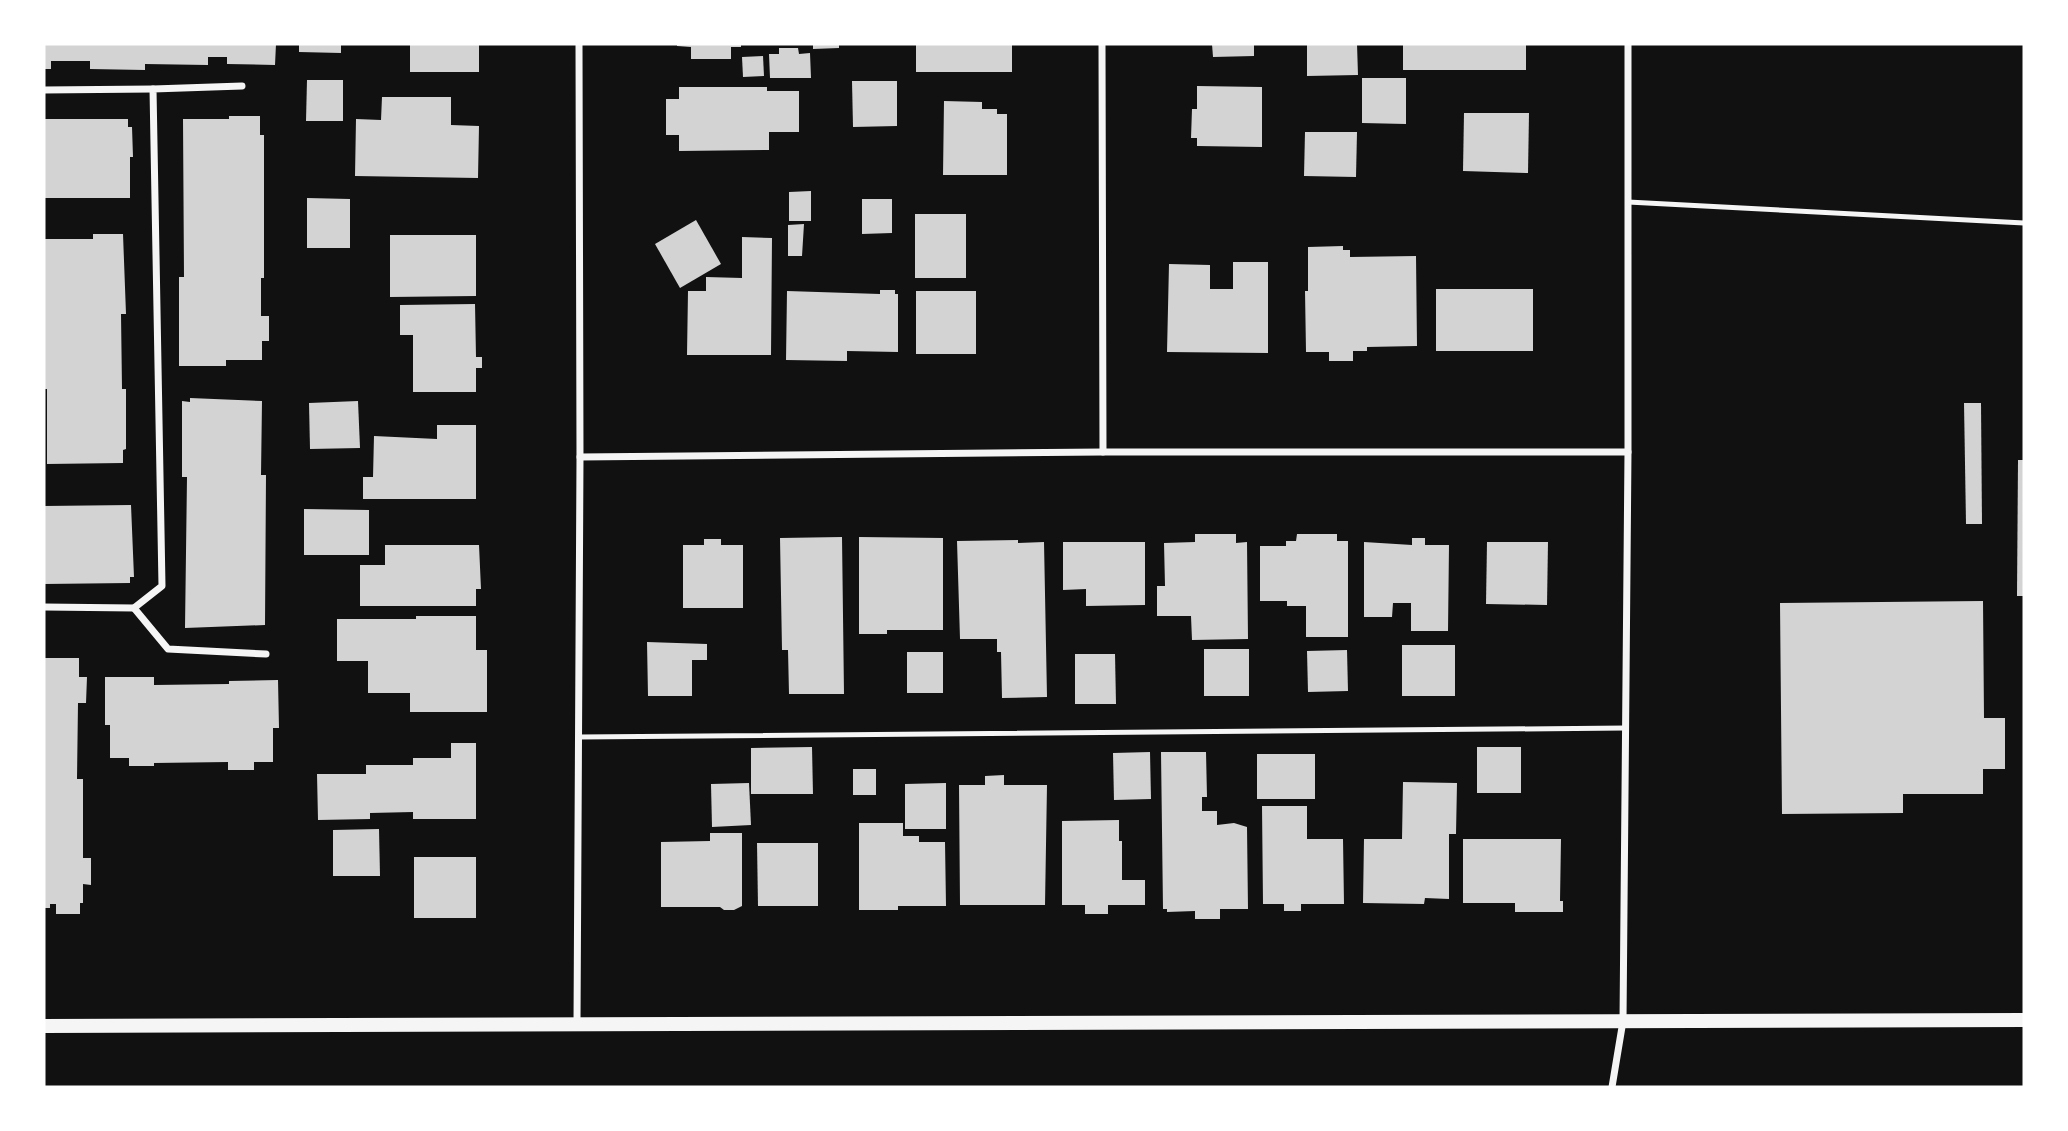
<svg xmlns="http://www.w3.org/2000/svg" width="2068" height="1131" font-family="'Sofia Sans Condensed',sans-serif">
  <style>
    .building { fill: #d3d3d3 }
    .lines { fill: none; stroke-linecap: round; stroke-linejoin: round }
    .service { stroke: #f5f5f5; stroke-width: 5 }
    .minor { stroke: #f5f5f5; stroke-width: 7 }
    .secondary { stroke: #f5f5f5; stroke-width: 14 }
  </style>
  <rect width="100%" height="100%" fill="#111"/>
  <!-- building -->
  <g class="building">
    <path d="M44,44H276L275,65L227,64V57H208V65L145,64V70L90,69V61H51V69H44Z"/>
    <path d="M299,44H341V53L299,52Z"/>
    <rect x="410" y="44" width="69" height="28"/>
    <path d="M677,44H741V47H731V59H691V47L677,46Z"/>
    <path d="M813,44H839V48L813,49Z"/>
    <rect x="916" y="44" width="96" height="28"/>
    <path d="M1212,44H1254V56L1213,57Z"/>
    <path d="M1307,44H1357L1358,75L1307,76Z"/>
    <rect x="1403" y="44" width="123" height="26"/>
    <path d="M779,48H798L799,54L810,53L811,78H770L769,54H779Z"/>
    <path d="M763,56L764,76L743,77L742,57Z"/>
    <path d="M1362,78H1406V124L1362,123Z"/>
    <path d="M307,80H343V121H306Z"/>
    <path d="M852,81H897V126L853,127Z"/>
    <path d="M1197,86L1262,87V147L1197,146V138H1191L1192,109H1197Z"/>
    <path d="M679,87H767V91H799V132H769V150L679,151V135H666V99H679Z"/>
    <path d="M382,97H451V125L479,126L478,178L355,176L356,119L381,120Z"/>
    <path d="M944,101L982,102V109H997V114H1007V175H943Z"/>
    <path d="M1464,113H1529L1528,173L1463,171Z"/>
    <path d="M229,116H260V135H264V278H261V316H269V341H262V360H226V366H179V277H184L183,119H229Z"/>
    <path d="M44,119H128V127H132L133,157H130V198H44Z"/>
    <path d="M1305,132H1357L1356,177L1304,176Z"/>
    <path d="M811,191V221H789V192Z"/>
    <path d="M307,198L350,199V248H307Z"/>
    <path d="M862,199H892V233L862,234Z"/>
    <rect x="915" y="214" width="51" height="64"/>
    <path d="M696,220L721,264L680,288L655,244Z"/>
    <path d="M804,224L802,256H788V225Z"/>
    <path d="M93,234H123L126,314H121L122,389H126V449L123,450V463L47,464V389H44L45,239H93Z"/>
    <path d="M390,235H476V296L390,297Z"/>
    <path d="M742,237L772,238L771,355H687L688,291H706V277L742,278Z"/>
    <path d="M1343,246V250H1350V257L1416,256L1417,346L1367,347V351H1353V361H1329V352H1306L1305,291H1308V247Z"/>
    <path d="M1233,262H1268V353L1167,352L1169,264L1210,265V289H1233Z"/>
    <rect x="1436" y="289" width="97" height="62"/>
    <path d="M880,290H895V294H898V352L847,351V361L786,360L787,291L880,294Z"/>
    <rect x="916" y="291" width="60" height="63"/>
    <path d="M475,304L476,357H482V368H476V392H413V335H400V305Z"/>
    <path d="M190,398L262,401L261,475H266L265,625L185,628L187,477H182V401L190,402Z"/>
    <path d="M358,401L360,448L310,449L309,403Z"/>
    <path d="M1964,403H1981L1982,524H1966Z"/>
    <path d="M437,425H476V499H363V477H373L374,436L437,439Z"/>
    <path d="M2018,460H2024V596H2017Z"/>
    <path d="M131,505L134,577H130V583L44,584V506Z"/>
    <path d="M304,509L369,510V555H304Z"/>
    <path d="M1195,534H1236V543L1247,542L1248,639L1192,640L1191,616H1157V586H1165L1164,543L1195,542Z"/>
    <path d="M1297,534H1337V541H1348V637H1306V606H1287V601H1260V546H1286V541H1296Z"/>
    <path d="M842,537L844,694H789L788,650H782L780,538Z"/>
    <path d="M859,537L943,538V630H887V634H859Z"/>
    <path d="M1412,538H1425V545H1449L1448,631H1411V603H1393L1392,617H1364V542L1412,545Z"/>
    <path d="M704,539H721V545H743V608H683V545H704Z"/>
    <path d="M1018,540V543L1044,542L1047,697L1002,698L1001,652H997V639H960L957,541Z"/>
    <path d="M1063,542H1145V605L1086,606V589L1063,590Z"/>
    <path d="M1487,542H1548L1547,605L1486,604Z"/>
    <path d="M385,545H479L481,589H476V606H360V565H385Z"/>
    <path d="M1983,601L1984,718H2005V769H1983V794H1903V813L1782,814L1780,603Z"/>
    <path d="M416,616H476V650H487V712H410V693H368V661H337V619H416Z"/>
    <path d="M647,642L707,644V660H692V696H648Z"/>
    <rect x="1402" y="645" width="53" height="51"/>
    <rect x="1204" y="649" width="45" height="47"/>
    <path d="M1347,650L1348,691L1308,692L1307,651Z"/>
    <rect x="907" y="652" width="36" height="41"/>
    <path d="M1075,654H1115L1116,704H1075Z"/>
    <path d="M44,658H79V677H87L86,703H78L77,779H83V858H91V885L83,884V903H80V914H56V904H50V908H44Z"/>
    <path d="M105,677H154V685L229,684V681L278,680L279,728H273V762H254V770H228V762L154,763V766H129V758H110V725H105Z"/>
    <path d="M451,743H476V819H413V812L370,813V819L318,820L317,774H366V765H413V758H451Z"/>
    <path d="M812,747L813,794H751V748Z"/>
    <rect x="1477" y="747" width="44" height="46"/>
    <path d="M1150,752L1151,799L1114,800L1113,753Z"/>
    <path d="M1161,752H1206L1207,797H1202V811H1217V825L1234,823L1247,827L1248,909H1220V919H1195V911L1167,912V909H1163Z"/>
    <rect x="1257" y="754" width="58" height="45"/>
    <rect x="853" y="769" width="23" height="26"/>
    <path d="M1004,775V785H1047L1045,905H960L959,785H985V776Z"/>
    <path d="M1403,782L1457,783L1456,834H1449V899L1425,898L1424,904L1363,903L1364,839H1402Z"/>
    <path d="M749,783L751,825L712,827L711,784Z"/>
    <path d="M946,783V829H905V784Z"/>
    <path d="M1262,806H1307V839H1343L1344,904H1301V911H1284V904H1263Z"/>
    <path d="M1119,820V841H1122V880H1145V905H1108V914H1085V905H1062V821Z"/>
    <path d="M859,823H903V836H919V842H945L946,906H898V910H859Z"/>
    <path d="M379,829L380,876H333V830Z"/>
    <path d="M710,833H742V906L734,910H724L720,907H661V842L710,841Z"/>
    <path d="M1463,839H1561L1560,901H1563V912H1515V903H1463Z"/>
    <path d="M757,843H818V906H758Z"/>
    <rect x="414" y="857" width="62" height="61"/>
  </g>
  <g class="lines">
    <!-- service -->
    <g class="service">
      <path d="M1628,202L2024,223"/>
      <path d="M579,737L1626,728"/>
    </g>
    <!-- minor -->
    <g class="minor">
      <path d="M1102,44L1103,452"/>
      <path d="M44,90L153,89"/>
      <path d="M580,457L1103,452H1628"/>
      <path d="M44,607L134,608L162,586L153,89L242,86"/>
      <path d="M134,608L168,649L266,654"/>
      <path d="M577,1024L580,457L579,44"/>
      <path d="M1612,1087L1623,1021L1628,452V44"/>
    </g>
    <!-- secondary -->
    <path class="secondary" d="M44,1026L2024,1020"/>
  </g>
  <!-- border -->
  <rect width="2068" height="1131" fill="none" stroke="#ffffff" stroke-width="91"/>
</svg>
